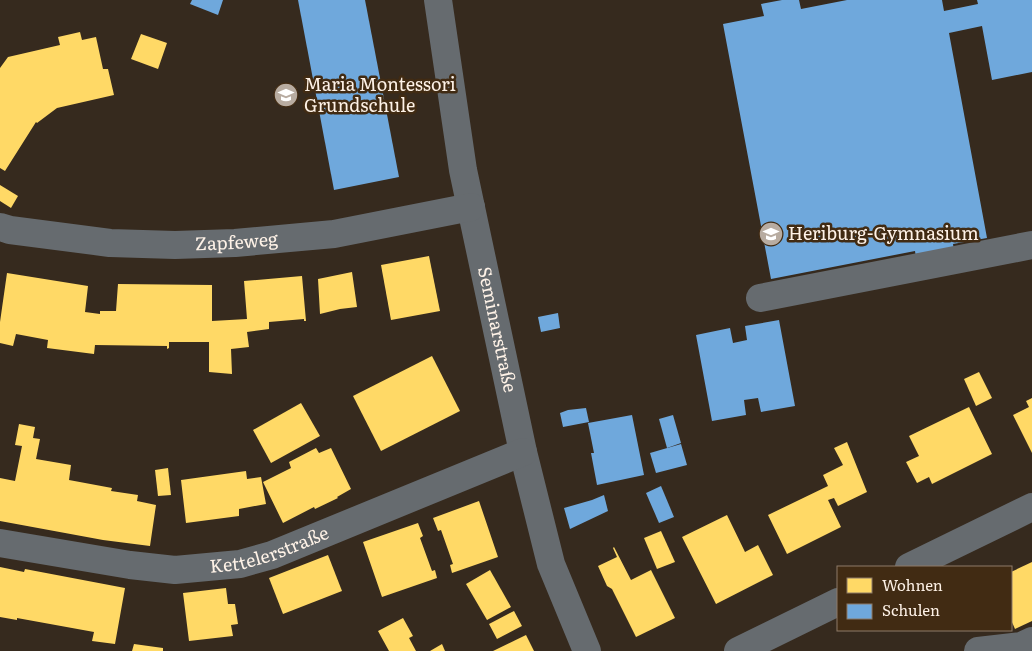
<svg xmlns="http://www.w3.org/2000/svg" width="1032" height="651" font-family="Literata,serif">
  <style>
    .homes { fill: #ffd966 }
    .schools { fill: #6fa8dc }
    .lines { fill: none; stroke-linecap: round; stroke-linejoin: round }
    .minor { stroke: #666b6f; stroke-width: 28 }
    .labels { text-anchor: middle; stroke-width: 5; stroke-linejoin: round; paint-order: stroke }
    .poi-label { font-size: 18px; fill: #fef2e7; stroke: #412b13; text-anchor: start }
    .street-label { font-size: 18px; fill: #fef2e7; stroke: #412b13 }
  </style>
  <rect width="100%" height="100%" fill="#362a1e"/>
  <!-- homes -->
  <g class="homes">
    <path d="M80,32L82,40L96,37L103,69H108L114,95L57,108L37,123L36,122L5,171L0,168V68L8,57L60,45L58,37Z"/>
    <path d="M141,34L167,43L158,69L131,59Z"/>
    <path d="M0,185L18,196L11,208L0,201Z"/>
    <path d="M429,256L440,311L391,320L381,265Z"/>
    <path d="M352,272L357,307L340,309L320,314L318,279Z"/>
    <path d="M7,273L88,286L85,312L100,314V311H116L118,284L212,285V321L247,319L244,281L302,276L306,321H304V319L269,322V329L247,332L249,347L231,349L232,374L209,372V342H169V348L167,349V346L95,345L94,354L47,348L48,340L16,334L13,346L0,343V322Z"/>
    <path d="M432,356L460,411L381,451L353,396Z"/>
    <path d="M979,372L992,398L976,406L964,379Z"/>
    <path d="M1032,398V453L1013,415L1029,407L1026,401Z"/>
    <path d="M301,403L320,436L271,463L253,430Z"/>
    <path d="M969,407L992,454L932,484L929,477L917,483L906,462L919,456L909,436Z"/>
    <path d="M19,424L35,427L33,438L40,439L36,459L71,465L69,480L112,488L111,491L138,495L137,501L156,505L150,546L103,540L0,521V478L15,481L22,446L15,445Z"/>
    <path d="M847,442L867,492L838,506L834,498L828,500L841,527L787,554L768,515L828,486L823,475L843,465L834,448Z"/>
    <path d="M316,448L319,453L331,448L351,489L337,497L338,498L315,509L314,507L283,523L263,482L291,468L289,462Z"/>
    <path d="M168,468L171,495L158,496L155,470Z"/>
    <path d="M246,471L247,479L261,477L266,504L239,509V516L186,523L181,480Z"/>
    <path d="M479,501L498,557L452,573L450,565L453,564L441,530L438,531L433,518Z"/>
    <path d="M727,515L745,552L758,545L773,575L716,604L682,537Z"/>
    <path d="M418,523L423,536L420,538L432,571L435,570L437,578L382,597L363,542Z"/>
    <path d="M661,531L675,562L657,569L644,538Z"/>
    <path d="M614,547L631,580L651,570L675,618L636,637L612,589L607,586L598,566L617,557L613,548Z"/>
    <path d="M328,555L342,591L283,614L269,578Z"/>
    <path d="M1032,562V621L1015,629L1011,620V572Z"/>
    <path d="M0,567L24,572L25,569L125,588L115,644L92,641L94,632L17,618V620L0,617Z"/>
    <path d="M490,570L511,607L487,620L466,584Z"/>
    <path d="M226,588L228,604H235L238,624L231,625L233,636L189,641L183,593Z"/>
    <path d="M514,611L522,626L497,639L489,624Z"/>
    <path d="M403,618L413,636L409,638L416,651H389L378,631Z"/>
    <path d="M526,635L534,651H493Z"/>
    <path d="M134,644L163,648V651H132Z"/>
    <path d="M442,644L445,651H430Z"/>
  </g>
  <!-- schools -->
  <g class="schools">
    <path d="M192,0H223L218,15L190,4Z"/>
    <path d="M298,0H365L399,177L334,190Z"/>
    <path d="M782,0H799L801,9L847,0H942L944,11L978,4L977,0H1032V72L992,80L982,26L949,33L987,238L953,244L955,257L917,264L915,251L771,279L723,24L764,16L761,4Z"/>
    <path d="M558,313L560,328L541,332L538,317Z"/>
    <path d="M779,320L795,406L761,412L758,398L744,400L746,415L712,421L696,335L730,328L733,343L747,340L745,326Z"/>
    <path d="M586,408L589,422L563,427L560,413L568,410Z"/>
    <path d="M632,415L644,475L597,485L591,453H594L588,423Z"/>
    <path d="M673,415L681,443L667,448L659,419Z"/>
    <path d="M681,444L687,465L656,473L650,453Z"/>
    <path d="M661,486L674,517L659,523L646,493Z"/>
    <path d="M604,495L608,511L570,529L564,508L592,500Z"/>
  </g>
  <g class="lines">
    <!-- minor -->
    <g class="minor">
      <path id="s1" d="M438,0L463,170L523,452L551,564L587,651"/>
      <path id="s2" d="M0,227L10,230L110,243L175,245L235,243L334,234L471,207"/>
      <path d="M760,298L1032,245"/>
      <path id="s3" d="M0,543L130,565L175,570L240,564L272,555L523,452"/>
      <path d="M909,567L1032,507"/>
      <path d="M738,651L838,602"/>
      <path d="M978,651L1021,646L1032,641"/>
    </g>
  </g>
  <!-- icons -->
  <defs>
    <g id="school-disc" transform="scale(1.25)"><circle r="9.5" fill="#b8aca1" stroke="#412b13"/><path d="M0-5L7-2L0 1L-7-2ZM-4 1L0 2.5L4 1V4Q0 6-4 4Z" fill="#fff"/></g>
  </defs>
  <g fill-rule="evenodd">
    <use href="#school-disc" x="286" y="95"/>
    <use href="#school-disc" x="771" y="234"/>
  </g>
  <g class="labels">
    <!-- poi labels -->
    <g class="poi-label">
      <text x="304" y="91">Maria Montessori<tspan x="304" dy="21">Grundschule</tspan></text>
      <text x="788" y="240">Heriburg-Gymnasium</text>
    </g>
    <!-- street labels -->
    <g class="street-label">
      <text dy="6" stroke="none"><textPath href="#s2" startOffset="238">Zapfeweg</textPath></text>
      <text dy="6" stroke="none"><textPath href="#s1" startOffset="335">Seminarstraße</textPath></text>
      <text dy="6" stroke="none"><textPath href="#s3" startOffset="274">Kettelerstraße</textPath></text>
    </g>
  </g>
  <!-- legend -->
  <rect x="837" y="566" width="175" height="65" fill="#412b13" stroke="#8d7b68"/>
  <rect x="847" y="578" width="25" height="15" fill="#ffd966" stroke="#8d7b68"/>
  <text x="882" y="591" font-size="15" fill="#fef2e7">Wohnen</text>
  <rect x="847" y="604" width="25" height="15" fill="#6fa8dc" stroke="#8d7b68"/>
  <text x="882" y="616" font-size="15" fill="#fef2e7">Schulen</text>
</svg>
